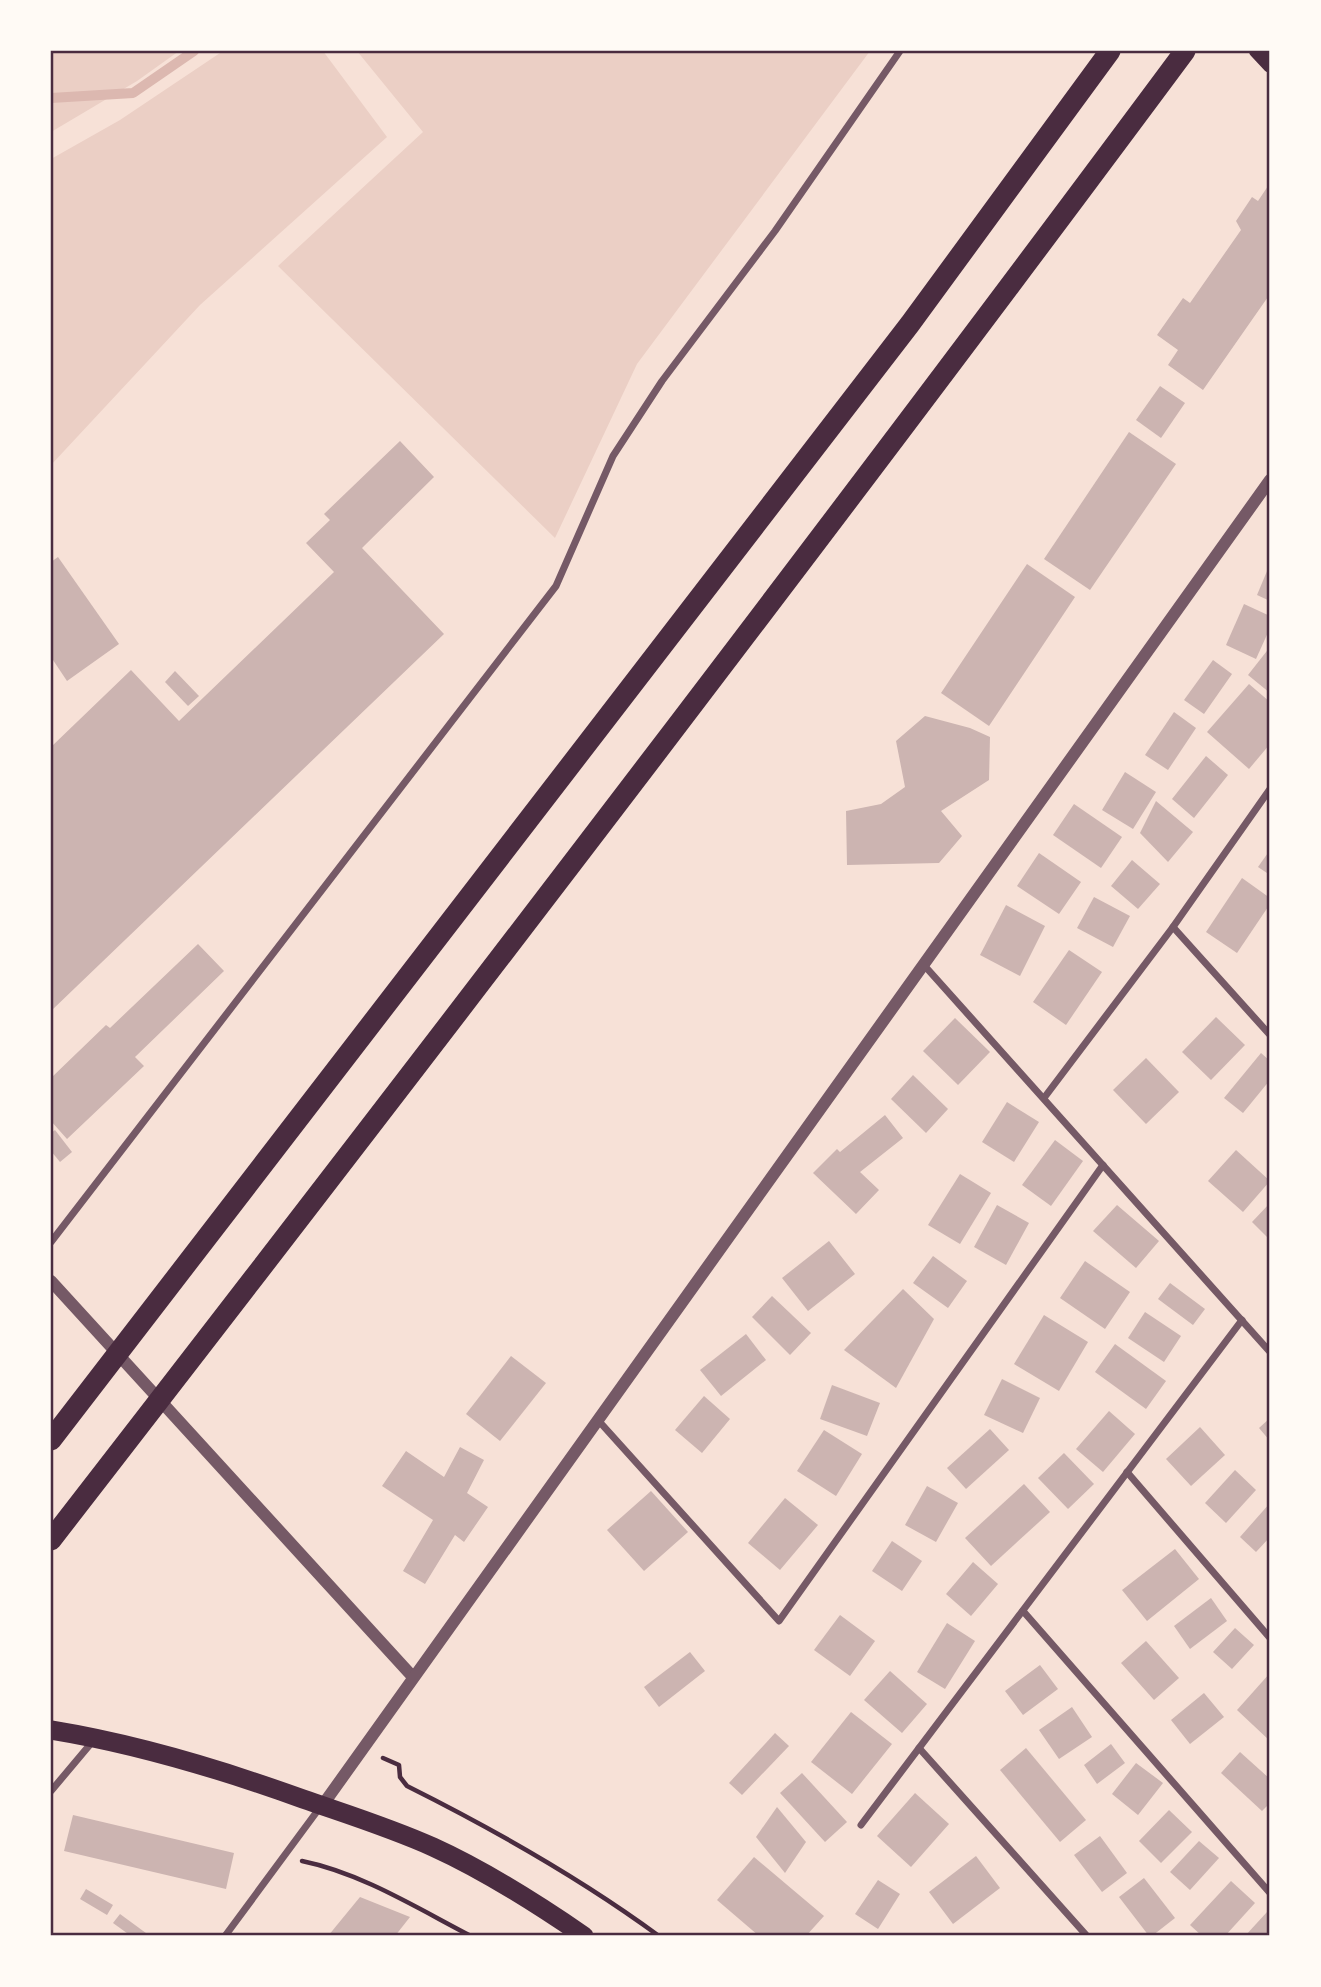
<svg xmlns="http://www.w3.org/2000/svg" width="1321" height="1987" font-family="'Roboto Condensed',sans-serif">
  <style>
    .green { fill: #ebcfc5 }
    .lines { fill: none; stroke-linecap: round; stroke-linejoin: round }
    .stream { stroke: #dcb8b0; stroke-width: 10 }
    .building { fill: #ccb4b1 }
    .path { stroke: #4a2c40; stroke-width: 4.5 }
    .minor { stroke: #755966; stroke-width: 7 }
    .tertiary { stroke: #755966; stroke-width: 12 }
    .secondary { stroke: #4a2c40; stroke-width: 14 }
    .trunk { stroke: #4a2c40; stroke-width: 19 }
    .motorway { stroke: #4a2c40; stroke-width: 21 }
    .neatline { fill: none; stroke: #4a2c40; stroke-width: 2.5 }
  </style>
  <rect width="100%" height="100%" fill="#f7e1d7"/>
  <!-- green -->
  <g class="green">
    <path d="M51,51H179L137,81L51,132Z"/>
    <path d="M223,51H323L387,137L200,305L51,465V159L120,120Z"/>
    <path d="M357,51H870L637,364L555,538L278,266L423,132Z"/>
  </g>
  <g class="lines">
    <!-- stream -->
    <path class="stream" d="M51,98L133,93L194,51"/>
  </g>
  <!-- building -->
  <g class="building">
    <path d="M1270,183V294L1203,390L1168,365L1178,350L1157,335L1183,298L1190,303L1241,230L1236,221L1252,197L1258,201Z"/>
    <path d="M1160,386L1185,403L1161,438L1136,420Z"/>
    <path d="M1129,432L1176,464L1090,590L1044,559Z"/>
    <path d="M400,441L434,477L362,548L444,634L51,1011V747L131,670L179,721L334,572L306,543L330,520L324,514Z"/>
    <path d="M58,557L119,644L67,681L51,657V562Z"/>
    <path d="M1027,564L1075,597L989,726L941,693Z"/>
    <path d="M1270,564V601L1257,595Z"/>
    <path d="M1244,604L1270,616V628L1256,659L1226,645Z"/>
    <path d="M1270,647V693L1248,675Z"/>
    <path d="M1213,660L1232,674L1204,714L1184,700Z"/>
    <path d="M175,671L199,696L188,706L165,682Z"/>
    <path d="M1249,684L1270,702V744L1249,769L1207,732Z"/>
    <path d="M1174,712L1196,728L1168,770L1145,755Z"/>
    <path d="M925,716L970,728L990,737L989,780L941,811L962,836L939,863L847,865L846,811L881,804L905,787L896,741Z"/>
    <path d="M1206,756L1228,775L1194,818L1172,799Z"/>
    <path d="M1125,772L1156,792L1133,829L1102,810Z"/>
    <path d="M1156,801L1193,832L1168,862L1140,833Z"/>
    <path d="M1074,804L1122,837L1101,868L1053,835Z"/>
    <path d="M1270,850V875L1258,867Z"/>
    <path d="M1039,853L1081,882L1059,914L1017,886Z"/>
    <path d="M1132,860L1160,884L1138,909L1111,886Z"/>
    <path d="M1242,878L1270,898V904L1237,953L1206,932Z"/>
    <path d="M1094,897L1130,916L1113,947L1077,928Z"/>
    <path d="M1006,905L1045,926L1020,976L980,955Z"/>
    <path d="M198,944L224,971L135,1057L144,1066L67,1139L51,1121V1078L106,1025L110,1028Z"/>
    <path d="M1069,950L1102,972L1066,1025L1033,1002Z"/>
    <path d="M1216,1017L1245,1045L1211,1080L1182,1052Z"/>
    <path d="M955,1018L990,1052L958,1085L923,1051Z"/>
    <path d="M1261,1053L1270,1061V1080L1243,1113L1224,1098Z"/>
    <path d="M1146,1058L1179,1092L1146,1124L1113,1090Z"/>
    <path d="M913,1075L948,1109L926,1133L891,1099Z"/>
    <path d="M1007,1102L1039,1122L1014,1162L982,1142Z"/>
    <path d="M885,1115L903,1138L860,1172L879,1190L856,1214L813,1173L837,1149L840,1152Z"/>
    <path d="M55,1130L72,1152L60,1162L51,1151V1133Z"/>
    <path d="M1055,1140L1083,1161L1051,1206L1022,1185Z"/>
    <path d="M1236,1150L1270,1181L1243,1212L1208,1181Z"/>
    <path d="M960,1174L991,1193L960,1244L928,1225Z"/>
    <path d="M1270,1203V1240L1252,1222Z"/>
    <path d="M997,1205L1029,1223L1006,1265L974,1247Z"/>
    <path d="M1117,1205L1159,1241L1136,1268L1093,1231Z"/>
    <path d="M829,1241L855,1274L808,1311L782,1278Z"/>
    <path d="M933,1256L967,1281L948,1308L913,1283Z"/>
    <path d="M1085,1261L1130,1292L1105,1329L1060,1298Z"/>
    <path d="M1170,1283L1205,1309L1193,1325L1158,1299Z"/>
    <path d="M903,1289L934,1319L896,1388L844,1350Z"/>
    <path d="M772,1296L811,1333L790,1355L752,1317Z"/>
    <path d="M1145,1312L1181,1336L1164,1362L1128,1338Z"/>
    <path d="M1044,1315L1088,1342L1059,1391L1014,1364Z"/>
    <path d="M746,1334L766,1360L721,1396L700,1370Z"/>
    <path d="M1115,1344L1166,1381L1146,1409L1095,1372Z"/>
    <path d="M511,1356L546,1383L500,1441L466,1414Z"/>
    <path d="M1002,1379L1040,1398L1023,1433L984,1415Z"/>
    <path d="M832,1385L880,1403L867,1436L820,1419Z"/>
    <path d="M704,1396L730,1419L702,1453L675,1430Z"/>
    <path d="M1109,1411L1135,1434L1103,1472L1076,1449Z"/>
    <path d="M1270,1418V1441L1259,1428Z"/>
    <path d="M1200,1427L1225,1455L1191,1486L1166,1459Z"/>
    <path d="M990,1429L1009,1450L966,1489L947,1468Z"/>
    <path d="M824,1430L862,1454L836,1496L797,1471Z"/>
    <path d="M460,1447L484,1460L467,1493L488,1507L464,1542L455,1535L425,1584L403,1571L433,1520L382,1486L406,1451L444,1477Z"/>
    <path d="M1064,1453L1094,1484L1068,1509L1038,1478Z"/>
    <path d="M1235,1470L1256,1490L1226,1523L1205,1503Z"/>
    <path d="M1024,1484L1050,1512L991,1566L965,1538Z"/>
    <path d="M927,1486L958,1503L936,1542L905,1525Z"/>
    <path d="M651,1491L688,1532L644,1571L607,1530Z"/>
    <path d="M785,1498L818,1525L780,1570L748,1543Z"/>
    <path d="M1270,1503V1537L1256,1552L1240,1537Z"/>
    <path d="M892,1541L922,1561L902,1591L872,1571Z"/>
    <path d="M1175,1549L1199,1579L1147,1621L1122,1590Z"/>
    <path d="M973,1562L998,1584L971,1616L946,1594Z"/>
    <path d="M1211,1598L1227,1621L1190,1649L1174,1626Z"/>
    <path d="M840,1615L875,1641L850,1676L814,1650Z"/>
    <path d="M947,1623L975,1641L945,1689L917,1672Z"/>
    <path d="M1235,1628L1254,1645L1232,1669L1213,1652Z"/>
    <path d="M1146,1641L1179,1678L1154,1700L1121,1663Z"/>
    <path d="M690,1652L705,1671L659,1707L644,1687Z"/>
    <path d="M1040,1665L1058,1689L1023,1715L1005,1691Z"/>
    <path d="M890,1671L927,1704L902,1733L864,1700Z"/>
    <path d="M1270,1673V1741L1237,1710Z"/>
    <path d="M1204,1693L1224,1717L1190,1744L1171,1720Z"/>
    <path d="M1072,1707L1092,1737L1059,1759L1039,1730Z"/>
    <path d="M851,1712L892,1744L852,1794L811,1762Z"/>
    <path d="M775,1733L789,1746L742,1795L729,1783Z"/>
    <path d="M1111,1744L1125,1763L1097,1784L1084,1765Z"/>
    <path d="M1026,1748L1086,1820L1060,1842L1000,1770Z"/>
    <path d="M1240,1752L1270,1779V1803L1262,1811L1221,1773Z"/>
    <path d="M1136,1763L1163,1783L1138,1815L1112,1794Z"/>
    <path d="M802,1773L847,1822L825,1842L780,1793Z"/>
    <path d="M915,1793L949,1824L911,1867L877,1836Z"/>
    <path d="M777,1807L806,1842L785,1873L756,1837Z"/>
    <path d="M1169,1810L1192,1832L1161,1863L1139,1841Z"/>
    <path d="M73,1815L234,1853L226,1889L64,1851Z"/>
    <path d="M1100,1836L1127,1873L1102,1892L1074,1855Z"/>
    <path d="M1199,1841L1219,1858L1190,1890L1170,1872Z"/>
    <path d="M976,1856L1000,1888L953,1924L929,1892Z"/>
    <path d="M754,1857L824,1916L806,1936H759L717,1900Z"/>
    <path d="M1144,1878L1175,1918L1152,1936H1149L1119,1897Z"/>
    <path d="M878,1880L900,1894L878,1929L855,1914Z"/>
    <path d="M1231,1881L1255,1903L1225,1936H1202L1190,1925Z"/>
    <path d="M86,1889L113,1905L107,1915L80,1899Z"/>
    <path d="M360,1897L410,1917L395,1936H328Z"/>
    <path d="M1267,1912L1270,1915V1936H1245Z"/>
    <path d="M120,1914L150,1936H131L113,1923Z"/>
  </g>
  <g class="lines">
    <!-- path -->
    <g class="path">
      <path d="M383,1758L399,1765L400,1777L407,1786C495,1830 580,1878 659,1936"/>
      <path d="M302,1861C361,1873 417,1908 471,1936"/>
    </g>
    <!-- minor -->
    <g class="minor">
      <path d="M1173,927L1270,1035"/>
      <path d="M923,964L1270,1352"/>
      <path d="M1044,1098L1173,927L1270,789"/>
      <path d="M51,1242L556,586L613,456L662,381L775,231L900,51"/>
      <path d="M597,1419L779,1621L1103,1165"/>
      <path d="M1127,1472L1270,1638"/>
      <path d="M1023,1611L1270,1893"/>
      <path d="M919,1748L1087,1936"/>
      <path d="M51,1791L93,1741"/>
      <path d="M861,1825L1242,1320"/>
      <path d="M225,1936L321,1806"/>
    </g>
    <!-- tertiary -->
    <g class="tertiary">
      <path d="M51,1281L412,1676"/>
      <path d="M322,1806L1270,480"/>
    </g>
    <!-- secondary -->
    <path class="secondary" d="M1256,51L1270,66"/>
    <!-- trunk -->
    <path class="trunk" d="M51,1730C137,1744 220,1769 303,1799C346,1814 391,1828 433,1847C486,1871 536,1903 584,1936"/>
    <!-- motorway -->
    <g class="motorway">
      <path d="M51,1440L910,324L1110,51"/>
      <path d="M51,1540C433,1047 813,552 1185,51"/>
    </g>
  </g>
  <!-- border -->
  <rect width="1321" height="1987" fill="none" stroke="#fffaf5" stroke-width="105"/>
  <rect x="52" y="52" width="1216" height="1882" class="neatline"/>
</svg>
